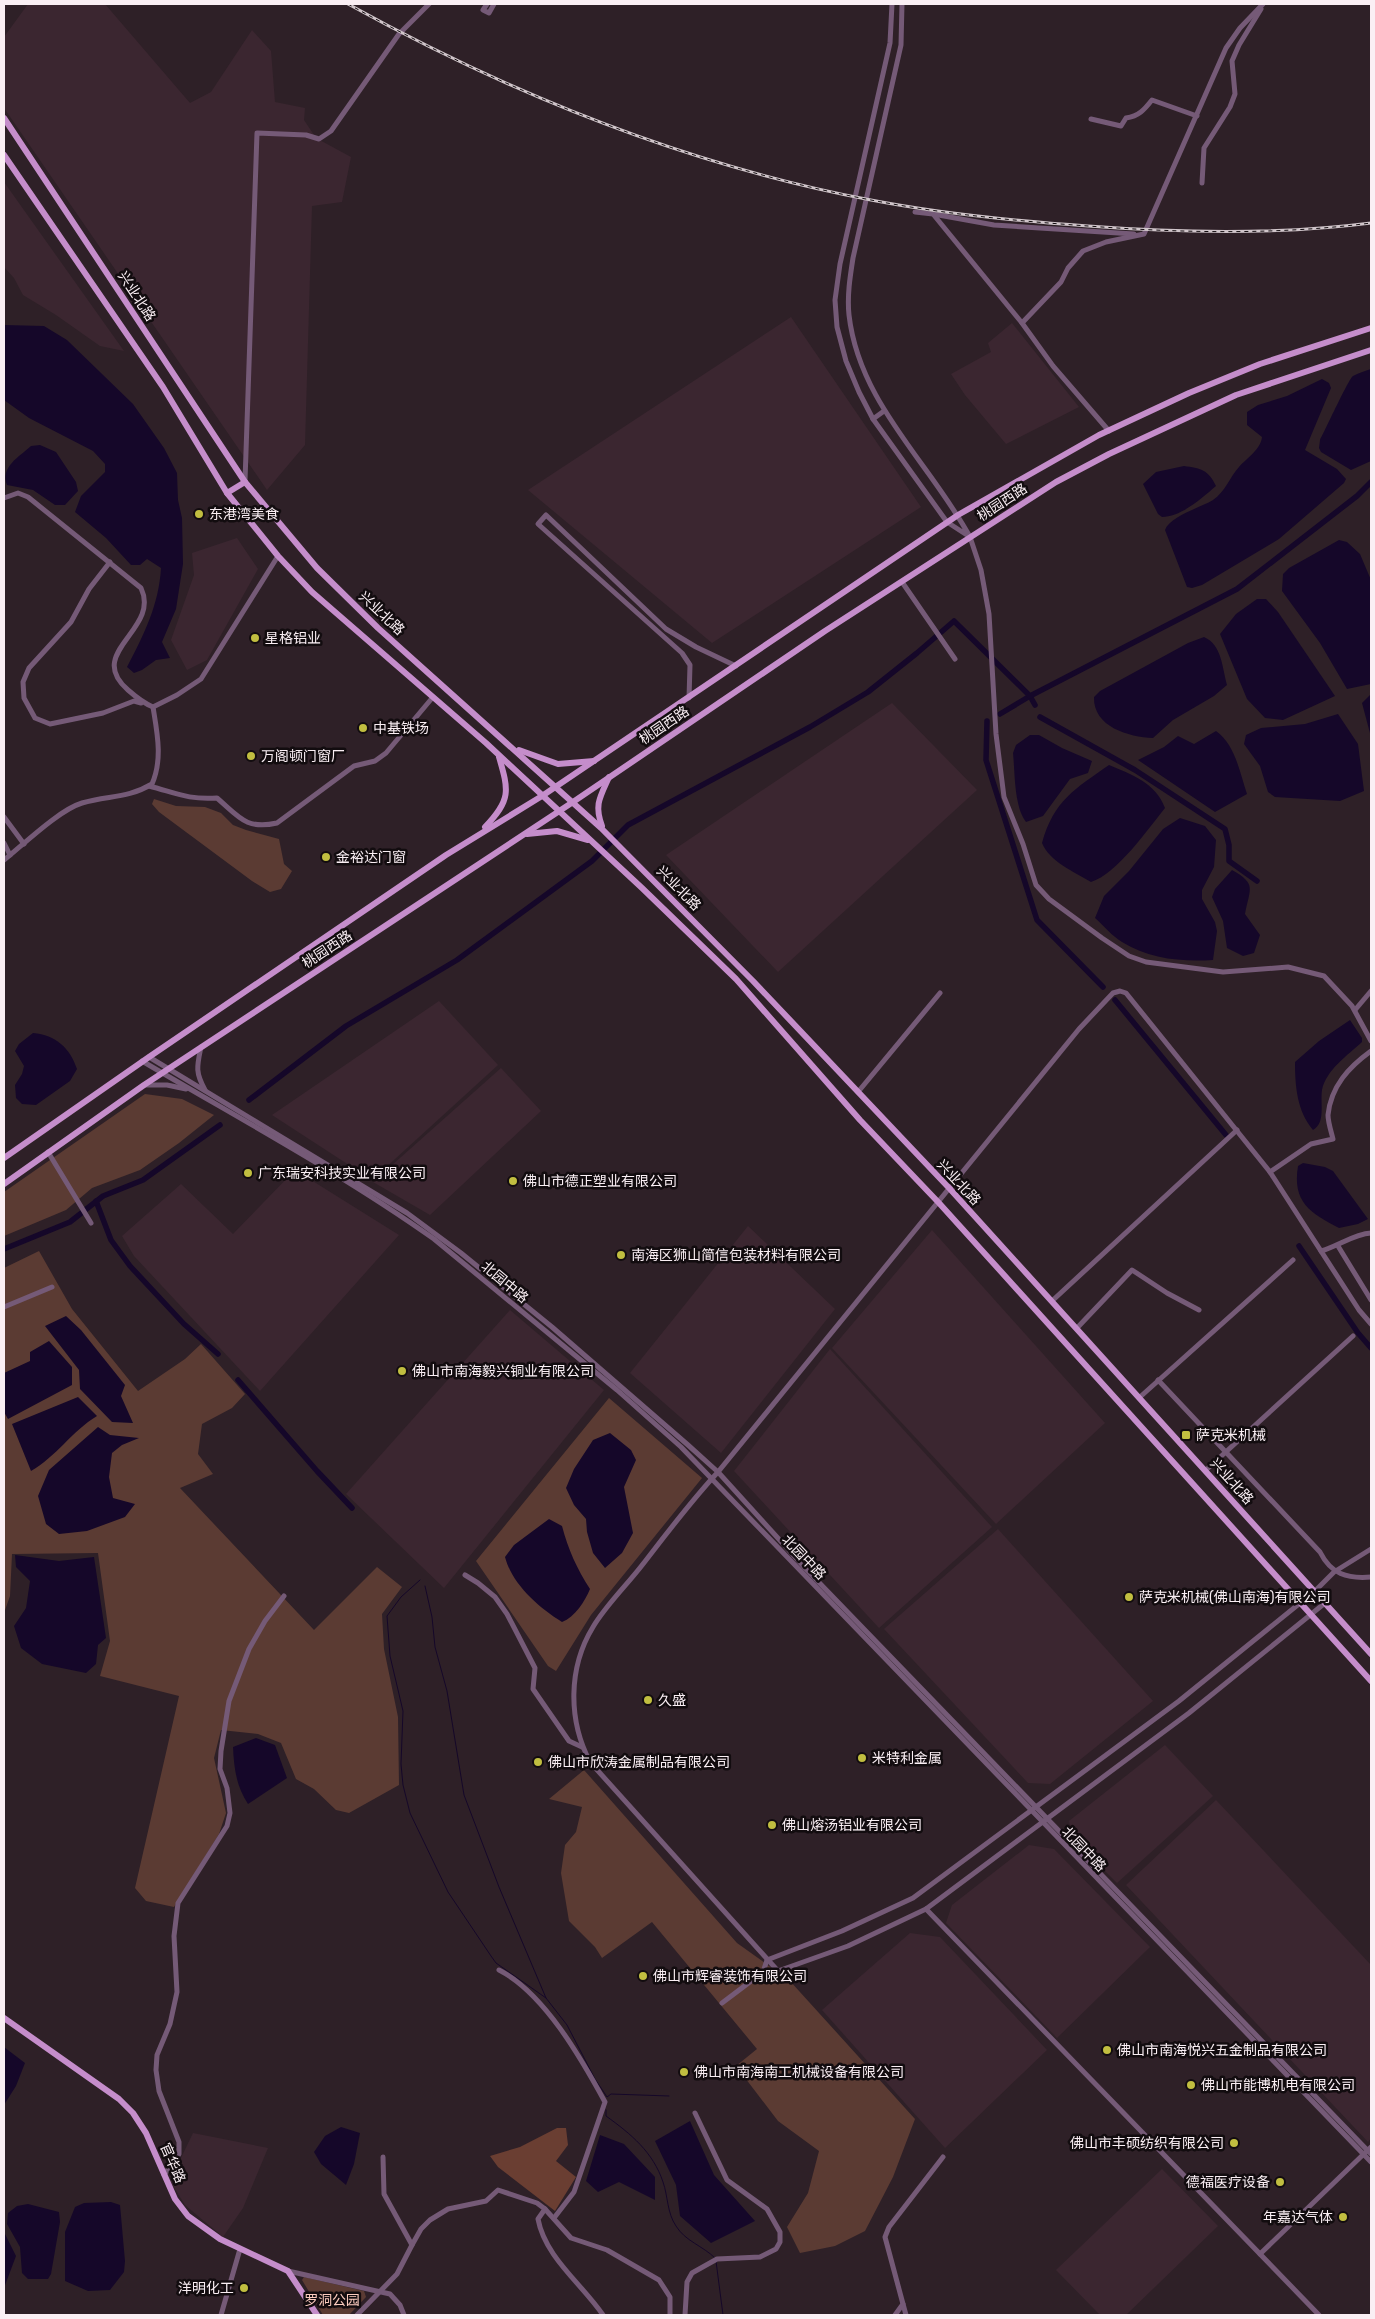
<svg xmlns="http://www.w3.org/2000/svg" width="1375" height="2319" font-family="Rubik,'Noto Sans SC',sans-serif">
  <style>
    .built { fill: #3b2630 }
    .green { fill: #5b3b33 }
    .forest { fill: #6a3e32 }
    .water { fill: #150729 }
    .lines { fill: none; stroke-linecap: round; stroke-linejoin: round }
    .stream { stroke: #150729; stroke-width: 1 }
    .canal { stroke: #150729; stroke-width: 5.5 }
    .minor { stroke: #755a77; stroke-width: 5 }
    .major { stroke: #c58dcb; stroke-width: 6 }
    .rail-casing { stroke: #d0c5ca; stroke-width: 3 }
    .rail { stroke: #120c0f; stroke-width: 1; stroke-dasharray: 4; stroke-linecap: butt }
    .poi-dot { fill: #c1be40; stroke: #120c0f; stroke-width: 2 }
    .labels { text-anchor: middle; stroke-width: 5; stroke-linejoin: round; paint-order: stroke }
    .street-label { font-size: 14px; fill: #faeff4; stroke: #120c0f }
    .poi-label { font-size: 14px; fill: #faeff4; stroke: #120c0f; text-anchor: start }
    .park-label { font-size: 14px; fill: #fbcbbe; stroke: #120c0f }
  </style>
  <rect width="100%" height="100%" fill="#2e2027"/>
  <!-- built -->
  <g class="built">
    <path d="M28,4H105L190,103L211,92L252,30L271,51L275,102L305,108L304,120L316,138L351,157L342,202L312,206L305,445L267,490L4,108V37Z"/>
    <path d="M4,182L124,351L100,346L56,315L23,295L14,278L4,267Z"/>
    <path d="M791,317L921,507L712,643L528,490Z"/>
    <path d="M1012,323L1079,407L1006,444L965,395L951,374L991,352L988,343Z"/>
    <path d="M237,538L258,569L207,660L187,670L171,640L194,575L192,553Z"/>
    <path d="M892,703L977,790L778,972L666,855Z"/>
    <path d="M439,1001L498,1065L372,1180L272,1115Z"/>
    <path d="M501,1068L541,1111L430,1215L373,1182Z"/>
    <path d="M295,1170L399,1235L260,1391L134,1256L122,1236L181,1184L233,1234Z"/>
    <path d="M748,1226L835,1309L721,1453L630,1373Z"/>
    <path d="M932,1230L1105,1423L996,1524L832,1348Z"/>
    <path d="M510,1310L604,1390L444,1588L346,1494Z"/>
    <path d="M830,1349L992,1527L879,1628L734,1471Z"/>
    <path d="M998,1529L1153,1701L1050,1784L1028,1783L884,1629Z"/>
    <path d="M1165,1745L1213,1796L1117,1883L1073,1839L1069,1821Z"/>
    <path d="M1216,1800L1371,1965V2138L1368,2142L1126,1885Z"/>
    <path d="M1029,1845L1054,1849L1150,1947L1057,2038L946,1923L952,1905Z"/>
    <path d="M910,1933L940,1937L1047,2050L945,2148L822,2010Z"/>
    <path d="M193,2133L268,2148L243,2208L223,2237L185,2205L170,2181Z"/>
    <path d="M1162,2169L1218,2226L1126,2315H1100L1056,2270Z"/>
  </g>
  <!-- green -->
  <g class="green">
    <path d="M154,799L176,806L205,807L221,813L233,825L246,830L279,839L284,864L292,871L281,889L270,892L252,881L159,812L152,804Z"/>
    <path d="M145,1094L182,1099L214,1115L179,1143L140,1170L92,1188L66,1210L4,1236V1192Z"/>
    <path d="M39,1251L72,1309L138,1391L185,1359L201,1344L245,1394L232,1408L202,1424L198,1454L213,1474L180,1488L314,1630L377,1567L402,1587L382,1614L384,1649L398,1717L399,1785L349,1813L336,1810L314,1789L296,1779L281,1743L258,1734L221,1730L214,1758L226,1813L219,1834L174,1907L146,1901L135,1888L179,1696L100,1676L110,1641L98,1553L12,1554L10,1596L4,1613V1268Z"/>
    <path d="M609,1398L702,1478L591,1615L556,1671L548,1666L476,1561Z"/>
    <path d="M584,1770L737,1943L790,1981L915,2119L893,2177L865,2231L835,2246L800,2253L787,2227L808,2193L819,2151L778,2121L736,2066L757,2049L652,1922L602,1958L595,1947L569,1921L561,1873L565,1845L576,1832L582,1807L549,1799Z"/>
    <path d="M304,2277L364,2291L366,2297L349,2315H323L302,2280Z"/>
  </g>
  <!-- forest -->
  <path class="forest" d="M557,2128H566L568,2145L556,2161L576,2177L555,2211L498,2167L490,2156L520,2147Z"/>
  <!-- water -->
  <g class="water">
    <path d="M4,325L44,326L67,340L133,404L164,448L177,473L178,500L182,518L183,564L176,609L162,642L170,658L156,660L142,670L134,673L127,667C144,635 159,604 161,568L147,559L140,565H131L106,538L75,512L81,496L105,472V464L93,451L29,418L4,400Z"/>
    <path d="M1371,369V461L1351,470L1321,452L1319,448L1320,440C1325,431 1349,378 1353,376C1358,373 1365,371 1371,369Z"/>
    <path d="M1322,379L1329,383L1331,388L1305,450L1337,469L1346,479L1344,483L1279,539L1202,585L1192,588L1187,587L1165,530C1170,516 1200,508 1213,500C1226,491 1229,478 1239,467C1247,458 1261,449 1262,437L1247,425V412L1258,405L1287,396Z"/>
    <path d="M40,445L56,452L76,482L78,491L65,505H55L33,490L7,485C0,467 19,457 31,446Z"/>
    <path d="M1184,466C1200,468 1209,470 1216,486C1202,498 1181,517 1162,517L1158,514L1143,484L1156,472Z"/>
    <path d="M1339,540L1347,542L1360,554L1371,580V684L1347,689L1320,643L1282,591L1283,574L1289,568Z"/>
    <path d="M1257,599H1266L1278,612L1335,696L1283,720L1265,718L1247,699L1220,634L1236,614Z"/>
    <path d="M1204,637C1222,645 1222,667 1227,685L1214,696L1173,720L1153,738C1129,737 1093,727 1094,697L1100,691L1188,643Z"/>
    <path d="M1371,694V737L1362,703Z"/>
    <path d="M1338,714L1358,744L1364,791L1340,801L1275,797L1268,792L1260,766L1244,744L1246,735L1261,728L1305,724Z"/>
    <path d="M1216,731C1235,744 1240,773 1247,794L1215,812L1138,760L1164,747L1178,736L1194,744Z"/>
    <path d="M1030,735H1039L1062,748L1092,761L1088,773L1070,779L1043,816L1026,822C1014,807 1015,772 1013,753L1016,745Z"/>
    <path d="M1109,765C1131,774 1156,783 1165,808C1148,829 1117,874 1091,882C1073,871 1050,862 1042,843C1054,800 1075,789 1109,765Z"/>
    <path d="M1180,818L1205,826L1216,840L1214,867L1202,890V899L1215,922L1217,931L1213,960C1182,962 1149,959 1122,942C1112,936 1104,926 1095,918L1104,896L1129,871L1163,829Z"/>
    <path d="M1232,870C1257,884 1250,888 1245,914L1260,935L1254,953L1243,956L1227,948L1223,921L1212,897L1215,889Z"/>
    <path d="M1350,1020L1362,1038V1042C1348,1055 1326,1070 1322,1090C1320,1103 1326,1123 1313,1130C1297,1111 1295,1086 1295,1062L1319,1041Z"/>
    <path d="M33,1033C56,1035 70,1048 77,1069L70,1081L36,1105L22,1104L16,1098L15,1085L22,1074L24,1066L15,1051L19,1044Z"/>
    <path d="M1303,1163L1325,1167L1333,1171L1368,1219L1358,1224L1339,1228C1310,1213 1292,1202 1298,1166Z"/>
    <path d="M66,1316L81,1330L125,1385L121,1396L133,1423L112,1422L80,1389L79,1370L45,1326Z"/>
    <path d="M49,1341L72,1367V1385L8,1419L4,1412V1373L30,1361V1352Z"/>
    <path d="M78,1397L97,1416C72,1431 56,1457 31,1471L12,1424Z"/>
    <path d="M98,1427L110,1435L139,1438L122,1445L112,1453L109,1477L113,1498L135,1504L125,1517L87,1531L59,1534L46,1524L38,1496L49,1470Z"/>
    <path d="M610,1433L631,1450L636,1460L624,1487L633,1533L622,1553L605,1568L593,1553L587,1532L586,1519L574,1505L566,1488L574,1469L593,1440Z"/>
    <path d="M549,1519L562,1526C568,1549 577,1569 590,1589C585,1601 575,1617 562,1622C538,1607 512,1584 505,1557L514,1545Z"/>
    <path d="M15,1555L59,1561L94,1557L106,1638L98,1645L96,1664L86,1673L42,1664L21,1648L14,1626L26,1608L30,1581L16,1567Z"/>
    <path d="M256,1738L275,1745L287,1778L248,1804C236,1786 234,1768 233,1747Z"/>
    <path d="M4,2047L25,2063L16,2086L4,2105Z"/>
    <path d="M690,2121L714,2175L755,2221L711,2243L680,2216L676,2185L655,2141Z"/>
    <path d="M341,2127L360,2133L354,2164L346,2185L321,2164L314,2152L325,2136Z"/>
    <path d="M600,2135L624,2144L655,2177V2200L619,2182L598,2192L586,2181Z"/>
    <path d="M111,2202L120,2205L125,2261L124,2272L110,2290L88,2291L65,2281V2232L75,2207L84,2203Z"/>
    <path d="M28,2204L59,2212L60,2222L51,2274L48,2279H28L22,2273L20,2247L7,2224L8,2213L17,2206Z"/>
    <path d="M4,2232L16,2256L4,2288Z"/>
  </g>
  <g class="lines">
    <!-- stream -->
    <g class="stream">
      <path d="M420,1580L401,1597L387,1616L390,1656L403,1711L401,1764L403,1785L410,1813L448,1892L491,1956L496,1963L546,1998"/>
      <path d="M425,1586L432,1617L435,1647L447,1691L464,1795L499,1887L546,1998L567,2025L595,2079L607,2097L611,2094L669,2096"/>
      <path d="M606,2110V2116C631,2134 653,2152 663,2182C668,2196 667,2213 676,2226C685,2241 703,2246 715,2258"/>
      <path d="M716,2261L723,2315"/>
    </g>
    <!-- canal -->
    <g class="canal">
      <path d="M1000,714L1030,696L1035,705"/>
      <path d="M1040,717L1135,770L1225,829L1229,845V861L1257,881"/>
      <path d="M987,721L986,760L1037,920L1103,987"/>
      <path d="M1115,1000L1226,1135"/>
      <path d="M249,1100L346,1026L457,960L592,861L628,825L810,727L868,692L917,653L954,621L1030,696L1237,589L1357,496L1371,482"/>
      <path d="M96,1201L111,1240L130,1266L184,1324L218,1354"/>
      <path d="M1299,1246L1358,1333L1371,1348"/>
      <path d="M4,1249L70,1222L103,1196L143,1180L220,1125"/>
      <path d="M238,1380L317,1471L352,1508"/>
    </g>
    <!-- minor -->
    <g class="minor">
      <path d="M487,4L483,10L489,13L494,4"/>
      <path d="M892,4L890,43L840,264L835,300L837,327L846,361L859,392L873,419L947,522L970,537C930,463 859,403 849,315C847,296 850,277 853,258L901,45L902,4"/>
      <path d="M1091,119L1121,126L1126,118C1139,116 1144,110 1152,100L1197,116"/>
      <path d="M1202,183L1204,148L1230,107L1235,94L1232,61L1239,45L1261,9"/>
      <path d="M915,212L933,214L1022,323"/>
      <path d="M933,214L994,225L1134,234"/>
      <path d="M873,419L884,411"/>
      <path d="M1109,431L1053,366L1022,323L1061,282L1068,268L1083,251L1106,242L1144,234L1226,48L1240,28L1263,4"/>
      <path d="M245,481L257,133L306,135L319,139L331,131L399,34L429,4"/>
      <path d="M4,498L18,493L28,497L141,588C161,630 84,652 128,690C136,697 143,703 153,707L177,695L201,679L278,556"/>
      <path d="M970,537L981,570L989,614L996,734L1004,797L1023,844L1036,885L1049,899L1102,938L1129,956L1146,962L1223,972L1288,967L1324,976L1352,1006L1371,1041"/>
      <path d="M110,562L89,589L71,622L29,668L23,682L24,698L35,718L50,724L103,713L134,701L141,703"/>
      <path d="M902,582L955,659"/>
      <path d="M689,698L690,665L682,653L538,524L546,515L666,629L696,647L736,666"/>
      <path d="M149,786C176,793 188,800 217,798C239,817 246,830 277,823L354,766L375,761L386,753L433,697"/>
      <path d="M4,817L24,844"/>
      <path d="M4,843L10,855"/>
      <path d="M4,860C24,844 59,810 82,803C108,795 127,799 152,784C163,759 157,732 153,707"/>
      <path d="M1355,1010L1371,991"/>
      <path d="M201,1047C197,1066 195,1072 205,1090"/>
      <path d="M149,1057L407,1213L461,1253L552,1327L688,1445L718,1472L805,1568L1371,2154"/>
      <path d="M142,1061C240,1119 341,1173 434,1239L617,1390L681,1447L1371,2162"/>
      <path d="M145,1085H167L186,1089"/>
      <path d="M858,1092L940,993"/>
      <path d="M48,1152L91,1223"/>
      <path d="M1270,1172L1311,1144L1333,1139C1331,1131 1328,1122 1328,1115C1331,1086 1349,1067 1371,1051"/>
      <path d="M1338,1246L1371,1300"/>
      <path d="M1321,1251C1338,1246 1354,1234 1371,1233"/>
      <path d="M1052,1301L1237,1130"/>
      <path d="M4,1307L52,1287"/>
      <path d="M1077,1328L1132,1270L1167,1293L1199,1310"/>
      <path d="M1158,1380L1320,1552C1331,1574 1347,1579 1371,1577"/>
      <path d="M1140,1397L1293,1260"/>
      <path d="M1206,1470L1353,1336"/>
      <path d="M465,1575L478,1583L495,1597L507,1614L535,1668L533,1689L569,1741L582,1747"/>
      <path d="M1325,1603L1189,1713L926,1909L848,1946L778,1971L590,1762C568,1720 568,1668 593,1627C606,1605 627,1585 643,1564C667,1533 691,1501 718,1472L1079,1029L1113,993L1120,991L1126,993L1270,1172L1359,1310L1371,1324"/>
      <path d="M926,1909L1319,2315"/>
      <path d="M499,1970C544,1993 581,2058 605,2102L574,2192L554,2218"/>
      <path d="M722,2003L763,1972L767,1960L842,1931L913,1898L1179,1701L1315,1591L1334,1572L1371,1549"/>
      <path d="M383,2157L384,2194L412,2245L421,2229L430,2220L448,2209L486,2201L498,2190L537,2203L545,2209L538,2219C545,2257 582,2284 603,2315"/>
      <path d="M164,2175L179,2154V2142L159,2091L156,2070L157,2055L170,2024L177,1992L174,1936L178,1903L227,1826L230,1813L227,1788L220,1769L221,1751L229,1701L249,1649L265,1621L284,1596"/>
      <path d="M545,2209L571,2238L607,2250L659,2280L670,2297V2315"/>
      <path d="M1260,2254L1371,2147"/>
      <path d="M288,2271L390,2294L400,2305L404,2315"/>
      <path d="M903,2304L906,2315"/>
      <path d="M221,2315L240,2249"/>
      <path d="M357,2315L397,2274L412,2245"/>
      <path d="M685,2315L687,2282L692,2273L717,2259L760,2257L776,2249L780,2242V2232L767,2209L727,2180L695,2113"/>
      <path d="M895,2315L903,2304L885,2237L889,2227L943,2157"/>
    </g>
    <!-- major -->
    <g class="major">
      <path d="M4,118L245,482L317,568L378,628L601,828L753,981L950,1189L1371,1654"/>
      <path d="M4,155L163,387L227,493L278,556L312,592L486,743L642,888L736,979L860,1120L939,1203L1371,1681"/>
      <path d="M227,493L245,482"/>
      <path d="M519,750L558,764L594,761"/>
      <path d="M602,826C594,805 600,797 609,777"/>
      <path d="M485,827C511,800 509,791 499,757"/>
      <path d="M527,834L557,831L588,840"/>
      <path d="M4,1158L149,1057L446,855L542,796L958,515L1099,435L1189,393L1260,364L1371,328"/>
      <path d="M4,1184L144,1085L573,802L825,631L1056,482L1109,454L1236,395L1371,350"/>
      <path d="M4,2018L119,2099L133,2113L146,2133L175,2199L188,2216L220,2239L288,2271L317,2315"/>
    </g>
    <!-- rail casing -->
    <g class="rail-casing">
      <path id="rail" d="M348,4C511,94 687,165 871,200C943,214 1016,221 1088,226C1182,233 1278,235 1371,223"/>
    </g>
    <!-- rail -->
    <use href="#rail" class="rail"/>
  </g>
  <!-- markers -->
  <g class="poi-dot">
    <circle cx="199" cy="514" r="5"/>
    <circle cx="255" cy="638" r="5"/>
    <circle cx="363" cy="728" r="5"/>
    <circle cx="251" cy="756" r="5"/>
    <circle cx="326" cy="857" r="5"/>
    <circle cx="248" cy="1173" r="5"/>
    <circle cx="513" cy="1181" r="5"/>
    <circle cx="621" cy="1255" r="5"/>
    <circle cx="402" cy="1371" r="5"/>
    <rect x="1181" y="1430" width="10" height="10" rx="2.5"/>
    <circle cx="1129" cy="1597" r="5"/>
    <circle cx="648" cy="1700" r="5"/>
    <circle cx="862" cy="1758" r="5"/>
    <circle cx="538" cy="1762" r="5"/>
    <circle cx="772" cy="1825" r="5"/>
    <circle cx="643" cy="1976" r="5"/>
    <circle cx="1107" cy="2050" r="5"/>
    <circle cx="684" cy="2072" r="5"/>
    <circle cx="1191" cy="2085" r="5"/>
    <circle cx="1234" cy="2143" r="5"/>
    <circle cx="1280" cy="2182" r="5"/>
    <circle cx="1343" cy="2217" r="5"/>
    <circle cx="244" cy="2288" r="5"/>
  </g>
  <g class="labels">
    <!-- street labels -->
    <g class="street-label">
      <text transform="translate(137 296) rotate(57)" y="5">兴业北路</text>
      <text transform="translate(1002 502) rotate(-33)" y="5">桃园西路</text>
      <text transform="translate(382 613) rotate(43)" y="5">兴业北路</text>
      <text transform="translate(664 725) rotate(-34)" y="5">桃园西路</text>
      <text transform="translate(679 888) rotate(45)" y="5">兴业北路</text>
      <text transform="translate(327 949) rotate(-33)" y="5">桃园西路</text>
      <text transform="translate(959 1182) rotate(47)" y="5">兴业北路</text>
      <text transform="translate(505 1282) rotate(40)" y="5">北园中路</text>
      <text transform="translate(1232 1481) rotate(48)" y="5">兴业北路</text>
      <text transform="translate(804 1557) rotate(46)" y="5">北园中路</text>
      <text transform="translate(1084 1849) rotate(46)" y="5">北园中路</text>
      <text transform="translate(173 2163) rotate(66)" y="5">官华路</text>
    </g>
    <!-- poi labels -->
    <g class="poi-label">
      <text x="209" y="519">东港湾美食</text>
      <text x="265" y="643">星格铝业</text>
      <text x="373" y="733">中基铁场</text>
      <text x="261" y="761">万阁顿门窗厂</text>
      <text x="336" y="862">金裕达门窗</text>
      <text x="258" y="1178">广东瑞安科技实业有限公司</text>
      <text x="523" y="1186">佛山市德正塑业有限公司</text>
      <text x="631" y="1260">南海区狮山简信包装材料有限公司</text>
      <text x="412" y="1376">佛山市南海毅兴铜业有限公司</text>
      <text x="1196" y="1440">萨克米机械</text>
      <text x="1139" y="1602">萨克米机械(佛山南海)有限公司</text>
      <text x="658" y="1705">久盛</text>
      <text x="872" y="1763">米特利金属</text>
      <text x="548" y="1767">佛山市欣涛金属制品有限公司</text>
      <text x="782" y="1830">佛山熔汤铝业有限公司</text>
      <text x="653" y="1981">佛山市辉睿装饰有限公司</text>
      <text x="1117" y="2055">佛山市南海悦兴五金制品有限公司</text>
      <text x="694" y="2077">佛山市南海南工机械设备有限公司</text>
      <text x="1201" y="2090">佛山市能博机电有限公司</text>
      <text x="1224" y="2148" text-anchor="end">佛山市丰硕纺织有限公司</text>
      <text x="1270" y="2187" text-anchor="end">德福医疗设备</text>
      <text x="1333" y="2222" text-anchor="end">年嘉达气体</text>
      <text x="234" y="2293" text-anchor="end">洋明化工</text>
    </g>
    <!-- park labels -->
    <g class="park-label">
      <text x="332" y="2305">罗洞公园</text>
    </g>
  </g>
  <!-- border -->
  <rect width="1375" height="2319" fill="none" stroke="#faeff4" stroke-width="10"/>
</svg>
